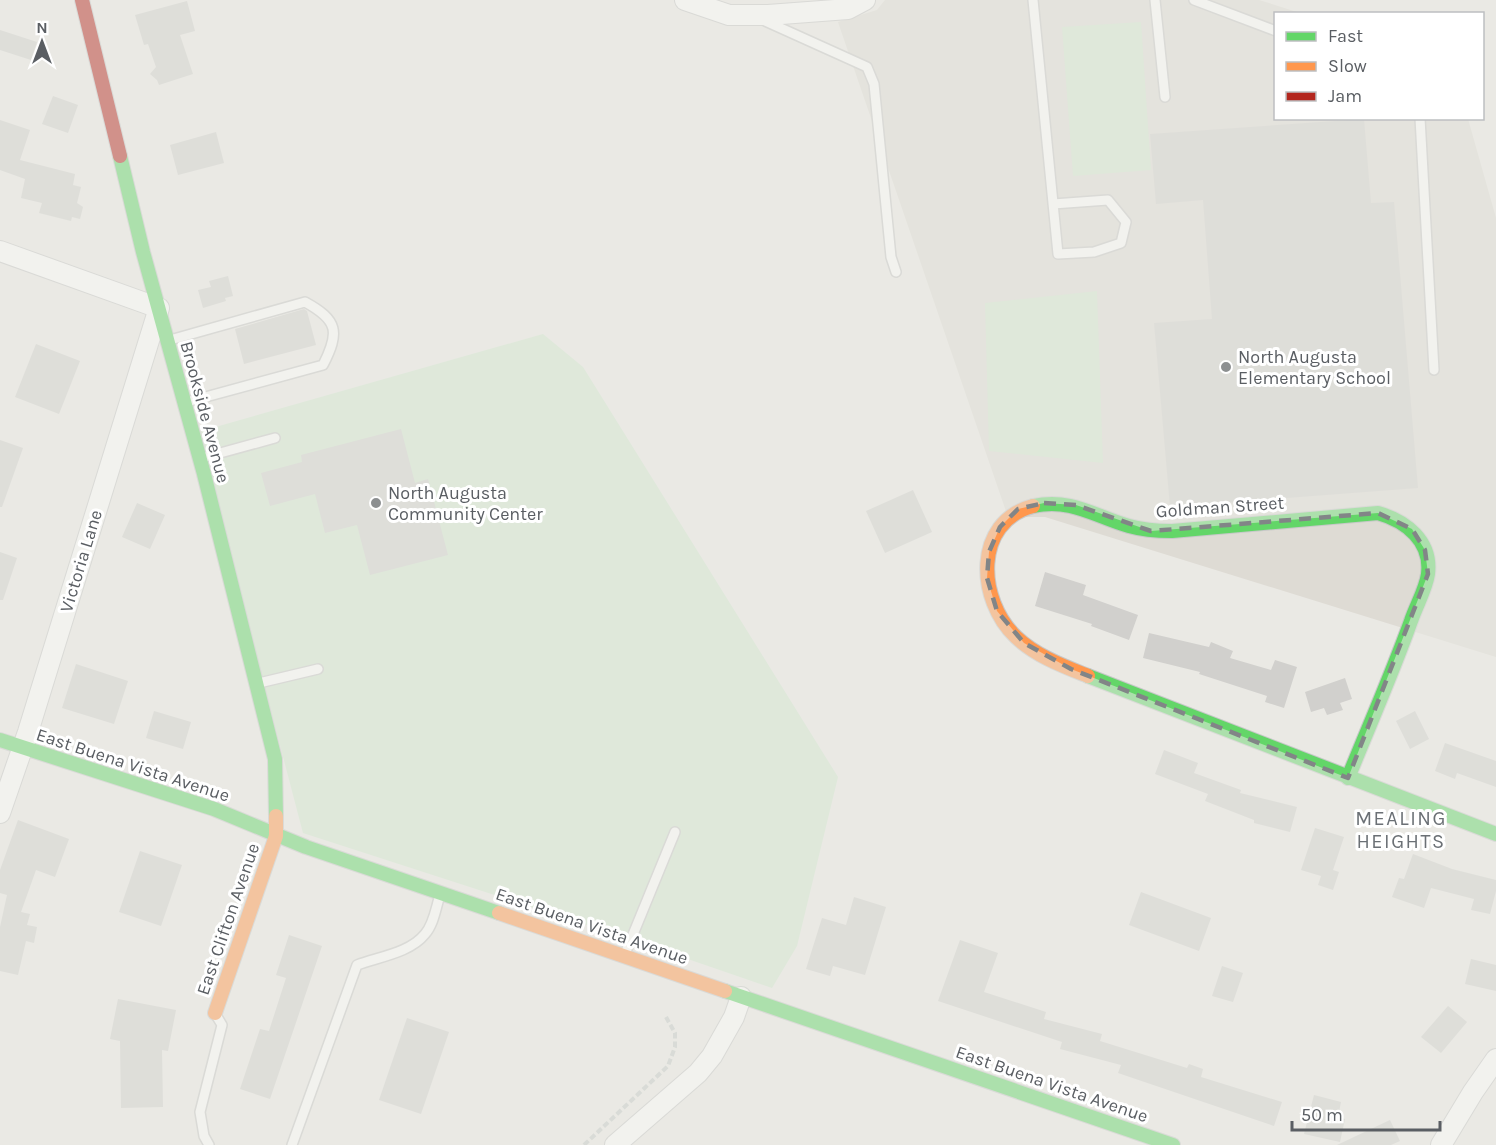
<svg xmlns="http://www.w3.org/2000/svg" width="1496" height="1145" font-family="Karla,sans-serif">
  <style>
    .education { fill: #dedbd4 }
    .green { fill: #d2e7cf }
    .building { fill: #d1d0cd }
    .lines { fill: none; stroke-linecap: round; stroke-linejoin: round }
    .lane-casing { stroke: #c7c7c6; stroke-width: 12 }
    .street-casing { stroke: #c7c7c6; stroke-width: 22 }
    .fast-casing { stroke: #c7c8c8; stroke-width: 16 }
    .slow-casing { stroke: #c7c8c8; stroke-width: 16 }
    .jam-casing { stroke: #c7c8c8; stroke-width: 16 }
    .path { stroke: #c5cac7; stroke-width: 4; stroke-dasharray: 6 3; stroke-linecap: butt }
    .lane { stroke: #fcfcfb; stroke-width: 9 }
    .street { stroke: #fcfcfb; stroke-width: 20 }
    .fast { stroke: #63d668; stroke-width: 14 }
    .slow { stroke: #ff974d; stroke-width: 14 }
    .jam { stroke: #b3261e; stroke-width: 14 }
    .marked { fill: none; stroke: #828587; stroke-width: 4.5; stroke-dasharray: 12 8; stroke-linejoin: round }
    .poi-dot { fill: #8c8f90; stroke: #fff; stroke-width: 2 }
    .labels { text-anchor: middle; stroke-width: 6; stroke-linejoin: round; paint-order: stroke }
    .poi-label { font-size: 18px; fill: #5a5e63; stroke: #fff; text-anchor: start }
    .street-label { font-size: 18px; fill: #5a5e63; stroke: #fff }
    .neighbourhood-label { font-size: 20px; letter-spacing: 1.5px; fill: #6b7075; stroke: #fff }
  </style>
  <rect width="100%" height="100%" fill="#eae9e4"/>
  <!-- education -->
  <path class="education" d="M885,0H1259L1300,13L1276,14V118L1468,119L1496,218V657L1045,517H1008L838,22L877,10Z"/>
  <!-- green -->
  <g class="green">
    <path d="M1141,22L1151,170L1073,176L1062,27Z"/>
    <path d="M1097,291L1103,463L989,451L985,303Z"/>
    <path d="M543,334L583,367L838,777L797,946L772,988L621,936L303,833L198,432Z"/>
  </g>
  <!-- building -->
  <g class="building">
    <path d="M187,1L195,31L180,35L193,74L159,85L157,80L150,74L156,67L148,44L144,45L135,15Z"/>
    <path d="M0,30L37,42L31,60L0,50Z"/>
    <path d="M53,96L78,105L68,133L42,124Z"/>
    <path d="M1364,119L1371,203L1394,202L1418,488L1170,507L1154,323L1212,319L1203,200L1156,204L1150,134Z"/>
    <path d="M0,120L30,130L20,160L75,174L73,185L81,187L77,203L83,207L80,219L72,217L71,221L39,213L42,203L21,198L25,179L0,170Z"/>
    <path d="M216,132L224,163L178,175L170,145Z"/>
    <path d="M228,276L233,296L225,298L226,301L203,308L198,290L211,287L209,281Z"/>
    <path d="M304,309L307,311L316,345L244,364L235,329Z"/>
    <path d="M36,344L80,361L59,414L15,397Z"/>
    <path d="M401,429L415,483L428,479L448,555L370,575L357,525L325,533L315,494L270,506L261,473L302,462L301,455Z"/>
    <path d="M0,440L23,448L2,507H0Z"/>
    <path d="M913,490L932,532L885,553L866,511Z"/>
    <path d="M137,503L165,515L150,549L122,537Z"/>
    <path d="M0,552L17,558L3,600H0Z"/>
    <path d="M1045,572L1086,585L1083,595L1138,615L1129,640L1091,626L1092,624L1035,606Z"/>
    <path d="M1149,633L1209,647L1211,642L1233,651L1230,658L1271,670L1275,660L1297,667L1284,708L1265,702L1267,696L1199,674L1200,672L1143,658Z"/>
    <path d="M76,664L128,681L114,724L62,708Z"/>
    <path d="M1345,678L1352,699L1340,703L1343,710L1327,715L1324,708L1311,712L1305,692Z"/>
    <path d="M154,711L191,722L183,749L146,738Z"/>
    <path d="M1415,711L1429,739L1410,749L1396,721Z"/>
    <path d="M1445,743L1496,761V787L1457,773L1455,779L1435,771Z"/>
    <path d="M1164,750L1198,763L1194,773L1241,790L1240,793L1297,807L1290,832L1254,823V820L1205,801L1208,794L1155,774Z"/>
    <path d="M18,820L69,839L55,877L36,870L21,912L30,914L27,925L37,927L34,943L26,941L18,975L0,971V927L7,895L0,893V870Z"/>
    <path d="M1315,828L1344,837L1333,870L1339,872L1333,890L1318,885L1321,876L1301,870Z"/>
    <path d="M140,851L182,865L161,926L119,912Z"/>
    <path d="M1413,854L1452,869L1496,880V891L1490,914L1471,910L1474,899L1431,888L1424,908L1392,897L1399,878L1404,879Z"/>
    <path d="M1141,892L1211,918L1199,951L1129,925Z"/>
    <path d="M854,897L886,907L865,975L833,966L830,976L806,969L822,918L846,925Z"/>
    <path d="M289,935L322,946L270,1099L240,1089L260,1029L269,1031L286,978L276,975Z"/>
    <path d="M960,940L998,953L984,992L1046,1012L1044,1019L1102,1034L1100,1041L1187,1068L1189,1064L1203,1069L1201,1077L1282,1102L1274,1126L1118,1073L1121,1065L1060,1049L1062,1042L938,1001Z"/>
    <path d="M1471,959L1496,965V991L1465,984Z"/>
    <path d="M1222,966L1243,973L1233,1002L1212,996Z"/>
    <path d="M118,999L176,1010L168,1051L162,1050L163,1107L121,1108L120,1041L110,1039Z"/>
    <path d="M1448,1006L1467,1022L1441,1053L1421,1037Z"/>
    <path d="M407,1018L449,1032L421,1114L379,1100Z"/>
    <path d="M1314,1095L1341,1102L1338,1117L1345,1119L1340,1142L1304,1134Z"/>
    <path d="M1390,1120L1400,1141L1391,1145H1337Z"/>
  </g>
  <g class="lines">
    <!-- lane casing -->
    <g class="lane-casing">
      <g id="lane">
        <path d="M1033,0L1058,254L1094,252L1121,243L1126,222L1108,200L1053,204"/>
        <path d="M1155,0L1165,97"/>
        <path d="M1194,0L1276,31"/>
        <path d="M763,20L867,67L874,84L891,257L896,272"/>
        <path d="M1420,118L1434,370"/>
        <path d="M170,340L305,302C338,320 340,332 323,365L187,402"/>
        <path d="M202,458L275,438"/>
        <path d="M259,683L318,669"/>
        <path d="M625,954L675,832"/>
        <path d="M209,1145L204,1136L200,1112L222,1025L216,1015"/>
        <path d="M292,1145L357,965C378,957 410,953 425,934C434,924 436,907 440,895"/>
      </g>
    </g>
    <!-- street casing -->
    <g class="street-casing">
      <g id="street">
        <path d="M685,0L729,15H768L848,9L865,0"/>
        <path d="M0,251L159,308L28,732L0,813"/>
        <path d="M615,1145L698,1073L712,1056L734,1017L741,997"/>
        <path d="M1441,1145L1473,1092L1496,1059"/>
      </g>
    </g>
    <!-- fast casing -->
    <g class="fast-casing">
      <g id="fast">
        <path d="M120,156L143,252L204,474L275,759L276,816"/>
        <path d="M1033,506C1072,498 1094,516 1129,526C1143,530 1158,531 1172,531L1378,513C1406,521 1432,541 1428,574C1426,589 1416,606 1411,621C1392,674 1369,726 1348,778"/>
        <path d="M1088,676L1496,834"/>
        <path d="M0,740L214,809L306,847L499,913"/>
        <path d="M725,991L1173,1145"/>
      </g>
    </g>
    <!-- slow casing -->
    <g class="slow-casing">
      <g id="slow">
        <path d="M1033,506C973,522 977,600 1016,637C1036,656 1063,666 1088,676"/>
        <path d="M499,913L725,991"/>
        <path d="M215,1013L276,836V816"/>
      </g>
    </g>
    <!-- jam casing -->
    <g class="jam-casing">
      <path id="jam" d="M82,0L120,156"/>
    </g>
    <!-- path -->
    <path class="path" d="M584,1145L668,1066L675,1047V1033L666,1017"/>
    <!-- lane -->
    <use href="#lane" class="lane"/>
    <!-- street -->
    <use href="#street" class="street"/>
    <!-- fast -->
    <use href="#fast" class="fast"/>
    <!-- slow -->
    <use href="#slow" class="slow"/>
    <!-- jam -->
    <use href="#jam" class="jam"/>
  </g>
  <!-- marked area -->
  <path d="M0 0H1496V1145H0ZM1044,503L1076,505L1151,531L1378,513L1412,529L1425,550L1428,574L1348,778L1071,669L1024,643L997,611L987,578L989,552L1000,527L1018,509Z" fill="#eae9e4" fill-opacity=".55" fill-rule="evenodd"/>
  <path class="marked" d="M1044,503L1076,505L1151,531L1378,513L1412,529L1425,550L1428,574L1348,778L1071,669L1024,643L997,611L987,578L989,552L1000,527L1018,509Z"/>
  <!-- markers -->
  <g class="poi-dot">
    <circle cx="1226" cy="367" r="6"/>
    <circle cx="376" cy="503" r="6"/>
  </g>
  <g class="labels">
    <!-- poi labels -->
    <g class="poi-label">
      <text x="1238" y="363">North Augusta<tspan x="1238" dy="21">Elementary School</tspan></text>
      <text x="388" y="499">North Augusta<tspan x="388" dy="21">Community Center</tspan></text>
    </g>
    <!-- street labels -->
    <g class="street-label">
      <text transform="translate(205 412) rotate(75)" y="6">Brookside Avenue</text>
      <text transform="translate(1220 507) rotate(-4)" y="6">Goldman Street</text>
      <text transform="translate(81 561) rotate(-73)" y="6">Victoria Lane</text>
      <text transform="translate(133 765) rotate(18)" y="6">East Buena Vista Avenue</text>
      <text transform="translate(228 919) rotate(-71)" y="6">East Clifton Avenue</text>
      <text transform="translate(592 926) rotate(19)" y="6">East Buena Vista Avenue</text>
      <text transform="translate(1052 1084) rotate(19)" y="6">East Buena Vista Avenue</text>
    </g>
    <!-- neighbourhood labels -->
    <g class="neighbourhood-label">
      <text x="1401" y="825">MEALING<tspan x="1401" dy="23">HEIGHTS</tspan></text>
    </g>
  </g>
  <!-- legend -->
  <rect x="1274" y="12" width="210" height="108" fill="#ffffff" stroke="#bdbfc1" stroke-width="1.5"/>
  <rect x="1286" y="32" width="30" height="9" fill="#63d668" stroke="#bdbfc1" stroke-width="1.5"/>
  <text x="1328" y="42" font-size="18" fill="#5a5e63">Fast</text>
  <rect x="1286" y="62" width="30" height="9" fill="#ff974d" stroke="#bdbfc1" stroke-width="1.5"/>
  <text x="1328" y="72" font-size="18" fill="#5a5e63">Slow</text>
  <rect x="1286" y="92" width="30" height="9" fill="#b3261e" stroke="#bdbfc1" stroke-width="1.5"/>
  <text x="1328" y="102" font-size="18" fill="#5a5e63">Jam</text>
  <!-- north arrow -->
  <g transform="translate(42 42)" stroke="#ffffff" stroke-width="4.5" paint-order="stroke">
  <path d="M0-4.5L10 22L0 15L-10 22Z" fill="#5a5e63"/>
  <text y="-9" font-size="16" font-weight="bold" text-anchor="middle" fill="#5a5e63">N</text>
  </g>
  <!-- scale -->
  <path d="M1292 1121v9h148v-9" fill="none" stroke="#5a5e63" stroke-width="3"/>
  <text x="1301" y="1121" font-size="18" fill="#5a5e63" stroke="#ffffff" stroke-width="4.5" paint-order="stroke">50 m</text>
</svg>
